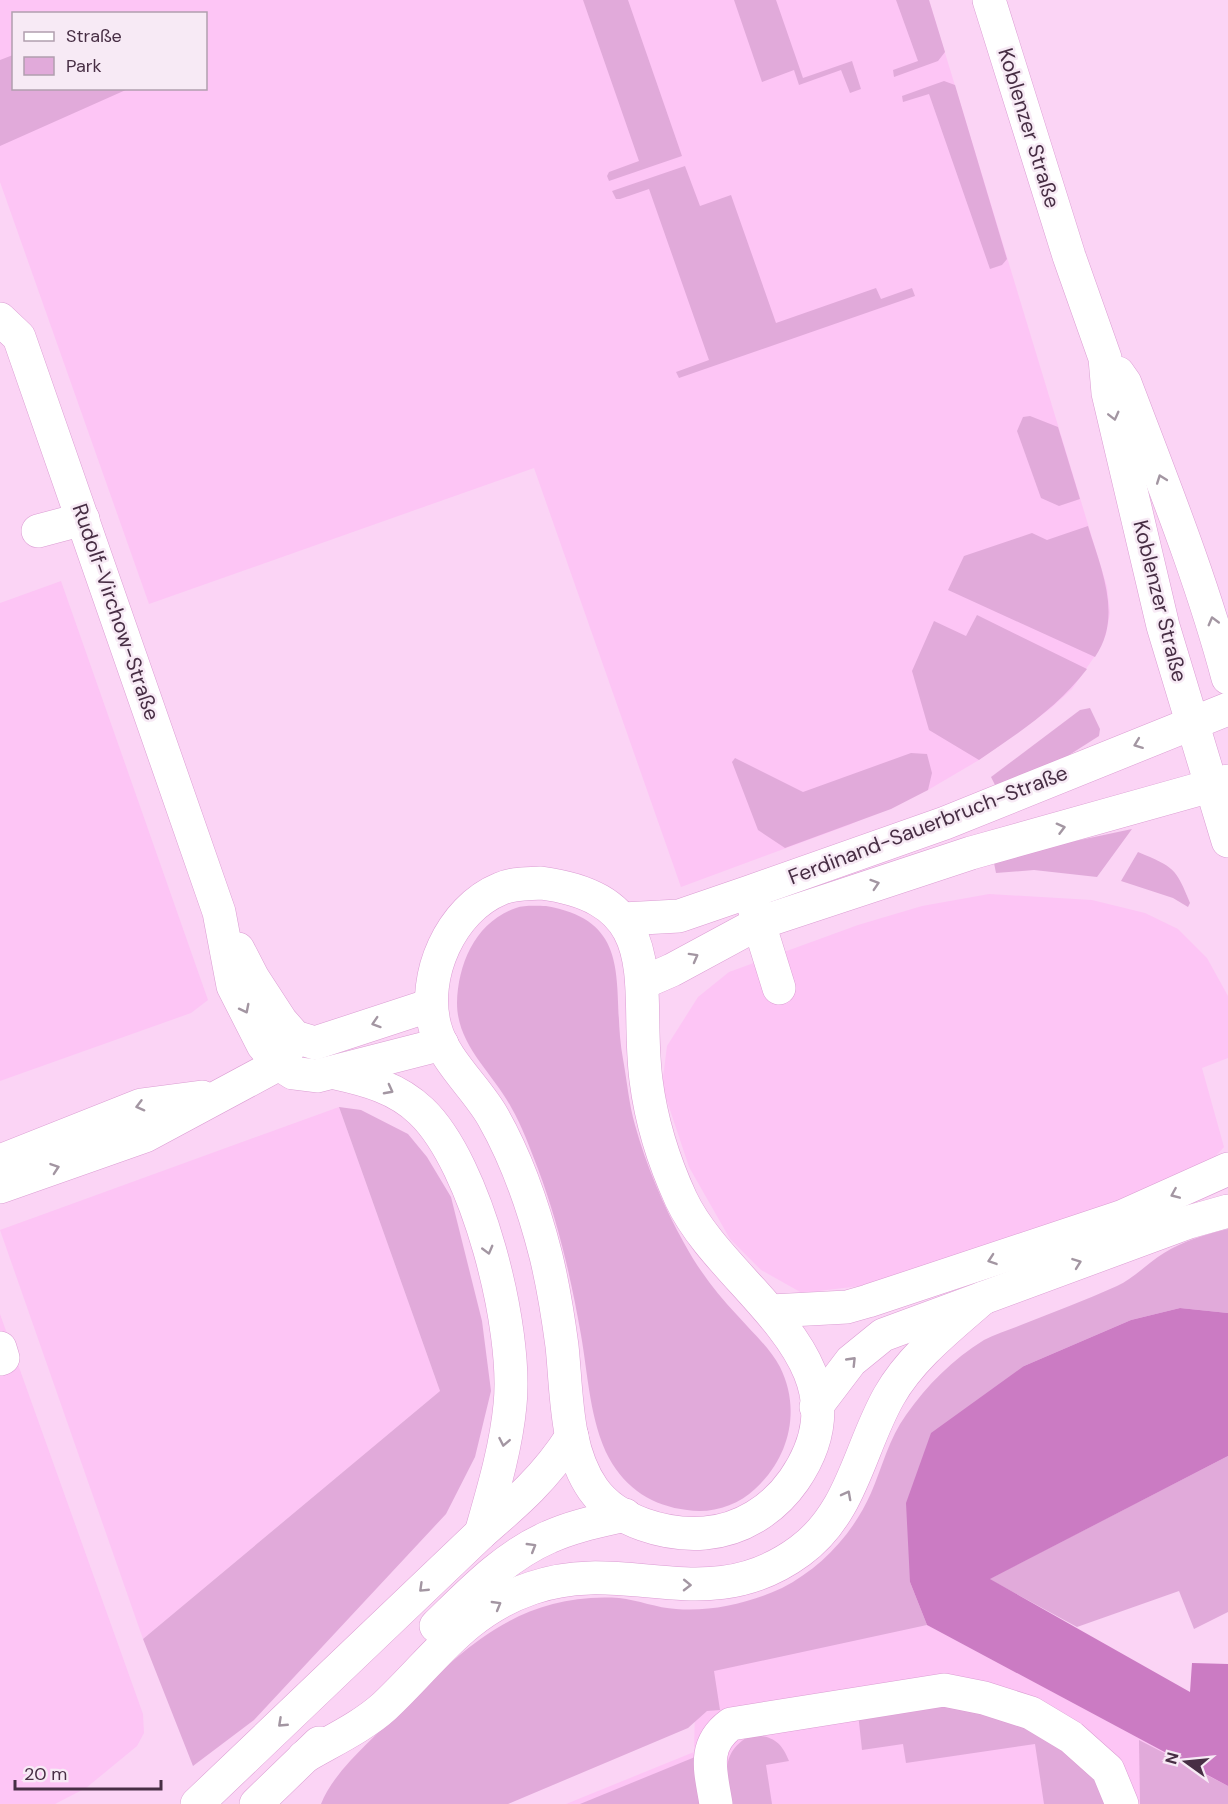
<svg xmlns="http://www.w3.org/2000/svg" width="1228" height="1804" font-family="'DM Sans',sans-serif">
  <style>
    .built { fill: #fdc5f5; fill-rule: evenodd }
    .green { fill: #e1aada }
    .forest { fill: #cb7bc3 }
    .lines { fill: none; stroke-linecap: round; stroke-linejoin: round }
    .minor-casing { stroke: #db9dd3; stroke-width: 34 }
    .major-casing { stroke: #db9dd3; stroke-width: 34 }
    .minor { stroke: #fff; stroke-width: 33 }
    .major { stroke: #fff; stroke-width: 33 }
    .oneway { stroke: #a396a2 }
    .labels { text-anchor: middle; stroke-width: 5; stroke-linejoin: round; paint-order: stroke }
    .street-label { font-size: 21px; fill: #472e44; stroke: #f7eaf5 }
  </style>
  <rect width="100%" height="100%" fill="#fbd4f5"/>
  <!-- built -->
  <g class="built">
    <path d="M0,0H929L1107,587L1110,613L1106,634L1097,653L1072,689L1050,709L979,760L928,790L849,825L681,887L534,468L149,604L0,182ZM14,14H206V88H14Z"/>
    <path d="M61,581L208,1000L191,1013L0,1081V603Z"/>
    <path d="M989,894L1092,900L1145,913L1178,929L1207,958L1228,996V1058L1202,1068L1224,1147L1213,1159L1114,1209L860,1286L802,1293L761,1270L730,1239L689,1167L662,1086L667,1046L698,997L729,972L858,925L922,906Z"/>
    <path d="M339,1107L440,1391L143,1639L0,1230Z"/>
    <path d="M0,1314L143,1714L144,1733L137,1746L86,1788L55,1804H0Z"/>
    <path d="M927,1625L1228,1786V1804H566L694,1752L696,1664Z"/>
  </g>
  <!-- green -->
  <g class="green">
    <path d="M583,0H628L682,156L609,181L607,176L609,172L639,161Z"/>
    <path d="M734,0H776L803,78L852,61L861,89L850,93L841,70L799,85L794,70L762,82Z"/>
    <path d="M896,0H929L945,52L938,61L894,77L893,70L918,61Z"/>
    <path d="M13,55L14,88L128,89L0,146V60Z"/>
    <path d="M944,81L955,85L1007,259L1002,265L990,269L929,94L903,102L902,96Z"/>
    <path d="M685,166L700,206L731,195L776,323L876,288L881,299L912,288L915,296L679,378L676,372L709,360L649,189L620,199H616L612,191Z"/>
    <path d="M1030,416L1058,427L1080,499L1059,506L1041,498L1017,431L1023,417Z"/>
    <path d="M1088,526C1101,569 1123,616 1095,657L948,590L964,556L1032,533L1047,540Z"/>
    <path d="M977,615L1087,669C1058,707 1019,733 979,760L929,730L912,671L934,621L966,636Z"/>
    <path d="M1090,708L1100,729L1099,736L1066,757L995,785L991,777L1080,710Z"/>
    <path d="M911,753L927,754L932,773L928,790L891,809L785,848L758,830L732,762L735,758L803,792Z"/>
    <path d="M1132,829L1097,877L1034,870L996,873L994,863L1047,847Z"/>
    <path d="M1138,852C1174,867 1176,868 1190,903L1188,907L1173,898L1121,881Z"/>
    <path d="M546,906C638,922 610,989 623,1059C627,1081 629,1104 635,1125C646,1165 664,1207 684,1243C698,1269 717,1294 737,1315C751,1331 770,1348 780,1367C801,1409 790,1457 755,1489C737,1506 711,1514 687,1510C653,1506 626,1489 609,1458C590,1422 588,1375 581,1335C571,1278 558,1222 538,1169C530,1148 522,1126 511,1107C492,1072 457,1045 457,1003C458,963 476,922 516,908C524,905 537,906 546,906Z"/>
    <path d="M339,1107L361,1110L408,1134L427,1157L451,1197L482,1321L491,1391L475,1457L446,1514L254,1720L193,1766L143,1639L440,1391Z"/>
    <path d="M1228,1229V1313L1180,1308L1131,1320L1024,1366L910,1582L927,1625L714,1671L720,1710L707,1711L688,1728L508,1804H321C334,1770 377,1735 403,1709C465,1645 523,1592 619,1598C638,1600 657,1608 676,1609C711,1612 750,1603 782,1588C821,1568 853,1534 871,1493C882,1468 889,1438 906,1415C927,1385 953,1359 984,1340C995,1334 1009,1330 1021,1325C1053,1312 1086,1300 1117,1286C1134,1278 1148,1263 1164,1253C1183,1241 1206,1234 1228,1229Z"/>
    <path d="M1228,1456V1612L1194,1629L1179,1591L1077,1627L989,1579Z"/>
    <path d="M943,1703L1024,1723L1066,1749L1098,1779L1106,1804H1044L1035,1744L906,1763L903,1744L862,1750L858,1713Z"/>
    <path d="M751,1735C772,1736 781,1741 789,1761L766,1765L772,1804H731C726,1774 720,1752 751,1735Z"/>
    <path d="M1139,1740L1228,1786V1804H1140Z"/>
    <path d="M695,1757L702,1804H580Z"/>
  </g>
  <!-- forest -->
  <path class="forest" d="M1180,1308L1228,1313V1456L990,1579L1190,1692L1192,1663L1228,1664V1786L927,1625L910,1582L906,1503L931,1433L1024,1366L1131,1320Z"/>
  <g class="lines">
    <!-- minor casing -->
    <g class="minor-casing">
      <g id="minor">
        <path d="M989,0L1069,256L1105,358L1108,393L1163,626L1228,841"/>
        <path d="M0,319L19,337L219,912L233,986L263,1045L279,1064L293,1073L317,1076L442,1044"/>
        <path d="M1118,373L1125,383C1162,481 1201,577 1228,678"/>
        <path d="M38,531L83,519"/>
        <path d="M752,901L779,988"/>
        <path d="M623,919L679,916L749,892L945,823L1228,709"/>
        <path d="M238,949L253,978L281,1021L295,1037L315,1043L431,1005"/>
        <path d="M642,983L672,970L759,923L971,853L1228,781"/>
        <path d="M335,1073C367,1080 397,1088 421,1111C477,1164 518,1329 510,1405C506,1448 493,1491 481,1533"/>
        <path d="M0,1161L141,1105L202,1097"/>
        <path d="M0,1187L145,1136L279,1064L295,1037"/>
        <path d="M0,1348L3,1358L0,1359"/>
        <path d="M716,1804C711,1772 701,1746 731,1724L944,1690L984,1698L1031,1713L1071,1737L1108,1770L1122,1804"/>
      </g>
    </g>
    <!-- major casing -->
    <g class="major-casing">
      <g id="major">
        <path d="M541,883C670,900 634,987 646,1080C651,1120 664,1162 681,1199C724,1291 876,1361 794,1480C773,1510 741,1530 705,1533C667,1536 616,1522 593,1489C565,1449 567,1393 562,1346C558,1316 553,1285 546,1256C534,1209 517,1159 493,1117C476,1087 444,1061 435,1027C421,976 451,909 500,889C513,883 527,884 541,883Z"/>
        <path d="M771,1311L847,1307L868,1301L1121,1217L1228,1169"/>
        <path d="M816,1407L851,1361L883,1335L1189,1222L1228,1211"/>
        <path d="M436,1626C470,1593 505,1556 549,1537C573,1526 599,1521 625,1515"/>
        <path d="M304,1757C331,1741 362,1727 385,1706C434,1660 464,1611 532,1588C626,1555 708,1619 800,1551C852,1513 859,1449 889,1396C911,1357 950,1327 983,1298"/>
        <path d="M197,1804L481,1533C517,1502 546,1477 572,1436"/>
        <path d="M256,1804L319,1743"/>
      </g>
    </g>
    <!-- minor -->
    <use href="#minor" class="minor"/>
    <!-- major -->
    <use href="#major" class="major"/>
  </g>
  <!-- one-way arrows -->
  <defs><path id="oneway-chevron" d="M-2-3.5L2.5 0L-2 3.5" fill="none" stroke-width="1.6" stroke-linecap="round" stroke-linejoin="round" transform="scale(1.5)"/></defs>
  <g class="oneway">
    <use href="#oneway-chevron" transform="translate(1114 416) rotate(76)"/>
    <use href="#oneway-chevron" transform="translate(1161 479) rotate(-110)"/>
    <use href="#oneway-chevron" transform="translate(1213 621) rotate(-105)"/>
    <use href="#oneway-chevron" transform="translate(1138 744) rotate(159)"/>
    <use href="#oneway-chevron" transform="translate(1061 828) rotate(-15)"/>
    <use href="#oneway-chevron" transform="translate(875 884) rotate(-18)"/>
    <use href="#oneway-chevron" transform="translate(694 957) rotate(-29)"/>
    <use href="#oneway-chevron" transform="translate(245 1009) rotate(63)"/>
    <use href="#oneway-chevron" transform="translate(376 1023) rotate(162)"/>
    <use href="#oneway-chevron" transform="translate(389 1090) rotate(28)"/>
    <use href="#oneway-chevron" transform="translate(140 1106) rotate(165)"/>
    <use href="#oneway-chevron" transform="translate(55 1168) rotate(-19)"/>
    <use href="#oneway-chevron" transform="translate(1175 1194) rotate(157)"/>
    <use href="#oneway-chevron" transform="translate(488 1250) rotate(75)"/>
    <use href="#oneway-chevron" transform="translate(992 1260) rotate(161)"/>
    <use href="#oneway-chevron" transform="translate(1077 1263) rotate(-20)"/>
    <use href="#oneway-chevron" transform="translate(852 1361) rotate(-46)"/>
    <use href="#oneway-chevron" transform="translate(504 1442) rotate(101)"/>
    <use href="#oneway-chevron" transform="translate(847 1495) rotate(-62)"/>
    <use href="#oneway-chevron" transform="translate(532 1547) rotate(-31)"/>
    <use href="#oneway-chevron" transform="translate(687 1585) rotate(1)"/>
    <use href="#oneway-chevron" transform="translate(423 1588) rotate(136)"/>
    <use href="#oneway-chevron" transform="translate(497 1605) rotate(-30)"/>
    <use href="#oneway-chevron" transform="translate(282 1723) rotate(137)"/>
  </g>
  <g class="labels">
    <!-- street labels -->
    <g class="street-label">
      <text transform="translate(1029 128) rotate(73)" y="7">Koblenzer Straße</text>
      <text transform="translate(1160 601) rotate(76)" y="7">Koblenzer Straße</text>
      <text transform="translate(116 612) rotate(71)" y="7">Rudolf-Virchow-Straße</text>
      <text transform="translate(928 825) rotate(-21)" y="7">Ferdinand-Sauerbruch-Straße</text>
    </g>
  </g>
  <!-- legend -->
  <rect x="12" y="12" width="195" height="78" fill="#f7eaf5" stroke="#b19fae" stroke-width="1.5"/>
  <rect x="24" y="32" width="30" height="9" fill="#ffffff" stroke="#b19fae" stroke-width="1.5"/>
  <text x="66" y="42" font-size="18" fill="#472e44">Straße</text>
  <rect x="24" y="57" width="30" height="18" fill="#e1aada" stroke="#b19fae" stroke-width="1.5"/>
  <text x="66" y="72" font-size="18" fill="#472e44">Park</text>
  <!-- north arrow -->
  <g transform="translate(1186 1762) rotate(285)" stroke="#f7eaf5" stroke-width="4.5" paint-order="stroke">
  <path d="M0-4.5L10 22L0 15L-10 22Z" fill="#472e44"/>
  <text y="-9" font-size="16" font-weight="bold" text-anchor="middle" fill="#472e44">N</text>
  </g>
  <!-- scale -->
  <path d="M15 1780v9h146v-9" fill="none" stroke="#472e44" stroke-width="3"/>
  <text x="24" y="1780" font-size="18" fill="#472e44" stroke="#f7eaf5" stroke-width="4.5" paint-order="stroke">20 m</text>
</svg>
